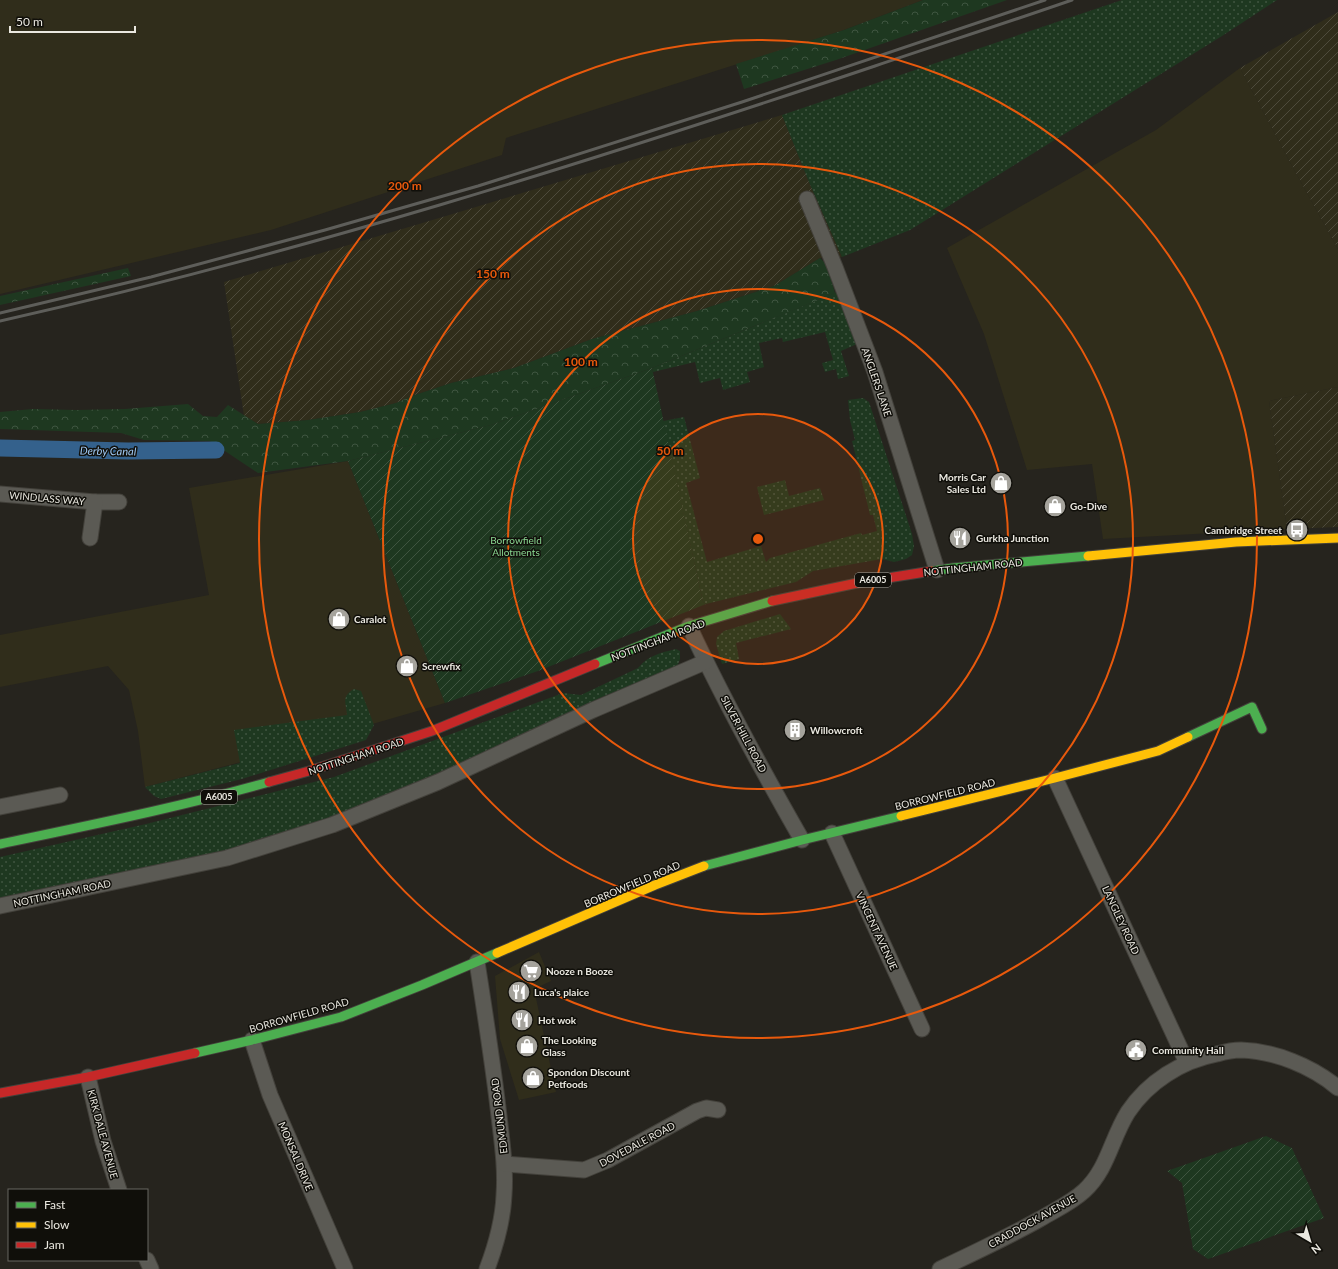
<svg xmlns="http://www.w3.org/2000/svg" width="1338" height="1269" font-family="Lato,sans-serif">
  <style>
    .built { fill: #302d1b }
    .industrial { fill: url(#industrial-furrows) }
    .grass { fill: url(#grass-dots) }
    .forest { fill: url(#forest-crowns) }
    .garden { fill: url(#garden-furrows) }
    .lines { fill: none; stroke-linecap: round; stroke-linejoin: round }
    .canal { stroke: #34618c; stroke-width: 17 }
    .street-casing { stroke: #43413b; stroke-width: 17 }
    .fast-casing { stroke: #43413b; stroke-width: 11 }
    .slow-casing { stroke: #43413b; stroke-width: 11 }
    .jam-casing { stroke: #43413b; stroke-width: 11 }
    .street { stroke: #5b5a54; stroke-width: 15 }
    .fast { stroke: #4caf50; stroke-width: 9 }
    .slow { stroke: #ffc107; stroke-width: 9 }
    .jam { stroke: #c62828; stroke-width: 9 }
    .rail { stroke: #5e5e5a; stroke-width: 3 }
    .ring { fill: none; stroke: #e8590c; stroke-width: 2 }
    .labels { text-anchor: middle; stroke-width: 3; stroke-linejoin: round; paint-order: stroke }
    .shield { fill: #100f0a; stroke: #a9a7a0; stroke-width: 1 }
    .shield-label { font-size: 9px; font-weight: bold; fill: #eae8e0 }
    .street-label { font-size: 10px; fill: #eae8e0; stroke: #100f0a }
    .poi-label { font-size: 10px; font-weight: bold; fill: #eae8e0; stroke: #100f0a; text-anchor: start }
    .park-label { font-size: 10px; fill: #8ad791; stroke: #100f0a }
    .water-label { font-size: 11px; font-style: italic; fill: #a0caf5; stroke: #100f0a }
    .centre { fill: #e8590c; stroke: #100f0a; stroke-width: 2 }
    .ring-label { font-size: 12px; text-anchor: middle; font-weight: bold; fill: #e8590c; stroke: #100f0a; stroke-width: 3; stroke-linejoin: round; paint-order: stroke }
  </style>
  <defs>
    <pattern id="industrial-furrows" width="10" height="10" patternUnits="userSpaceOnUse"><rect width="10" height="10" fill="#302d1b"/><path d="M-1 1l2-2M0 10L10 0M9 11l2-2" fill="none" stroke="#4e4b3c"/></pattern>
    <pattern id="grass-dots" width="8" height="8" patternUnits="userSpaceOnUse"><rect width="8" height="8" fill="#1e3820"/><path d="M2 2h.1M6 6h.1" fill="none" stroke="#3f5540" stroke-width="1.8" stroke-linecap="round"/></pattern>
    <pattern id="forest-crowns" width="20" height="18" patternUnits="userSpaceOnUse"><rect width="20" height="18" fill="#1e3820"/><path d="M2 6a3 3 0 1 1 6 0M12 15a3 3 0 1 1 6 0" fill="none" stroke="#3f5540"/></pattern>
    <pattern id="garden-furrows" width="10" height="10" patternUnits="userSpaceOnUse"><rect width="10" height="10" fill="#1e3820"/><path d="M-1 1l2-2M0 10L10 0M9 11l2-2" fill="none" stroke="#3f5540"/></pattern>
  </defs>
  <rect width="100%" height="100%" fill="#26241e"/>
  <!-- built -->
  <g class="built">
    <path d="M0,0H923L844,30L506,138L502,155L271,230L0,294Z"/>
    <path d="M1240,68L1292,166L1338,249V387L1269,401L1287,529L1103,539L1092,464L1027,470L984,334L947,248L1156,130Z"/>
    <path d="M348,461L445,703L241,762L145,787L138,731L129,690L108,666L0,687V635L209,595L189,488Z"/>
    <path d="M539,952L551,981L534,989L556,1092L519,1100L500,1039L495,976Z"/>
  </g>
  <!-- industrial -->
  <g class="industrial">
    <path d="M1338,12V249L1292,166L1240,68Z"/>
    <path d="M782,115L809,182L842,257L820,258L774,286L697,311L592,339L514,368L451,383L412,396L396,403L360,412L308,420L258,424L244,416L224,282L446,216Z"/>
    <path d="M1338,387V527L1287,529L1269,401Z"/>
  </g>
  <!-- grass -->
  <g class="grass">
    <path d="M1122,0H1277L1222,36L910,230L842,257L809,182L782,115Z"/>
    <path d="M837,292L857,344L841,351L849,376L838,379L836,369L825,372L822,363L833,360L825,332L783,342L782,338L759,343L764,367L747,372L750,382L723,390L720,378L700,383L695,362L653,372L652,368Z"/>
    <path d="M863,398L869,402L912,534L914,546L912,555L906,559L894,562L882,559L813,571L796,582L706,604L703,602L663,421L684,417L700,478L686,483L707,562L761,546L766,562L770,558L861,533L862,535L877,531L873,515H870L852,441L855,440L850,420L848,400Z"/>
    <path d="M785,480L789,496L820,488L824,500L764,515L757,487Z"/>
    <path d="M780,614L791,629L736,643L739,659L722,664L716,644L717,637L724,631Z"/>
    <path d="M676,649L680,651V659L677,667L602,697L381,800L305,827L214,855L0,899V857L146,824L334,777L563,693L581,695L638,668C649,655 660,653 676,649Z"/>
    <path d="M354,689L361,691L374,725L366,740L242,779L161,799L154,796L145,787L240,763L234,730L347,715C346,702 341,697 354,689Z"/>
  </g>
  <!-- forest -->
  <g class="forest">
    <path d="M923,0H1007L836,60L744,89L736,64L844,30Z"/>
    <path d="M820,258L827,265L835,293L652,368L491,425L348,461L258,473L210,441L144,440L121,433L0,429V412L33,409L76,410L125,409L188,404L203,416L217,417L228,405L258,424L308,420L360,412L396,403L412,396L451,383L514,368L592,339L697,311L774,286Z"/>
    <path d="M128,268L131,276L0,305V296Z"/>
  </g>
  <!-- garden -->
  <g class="garden">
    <path d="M652,368L703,602L706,604L538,671L445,703L348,461L491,425Z"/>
    <path d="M1266,1136L1292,1148L1324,1218L1208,1259L1193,1249L1182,1183L1167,1171Z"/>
  </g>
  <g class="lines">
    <!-- canal -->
    <path class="canal" d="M0,448L128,451L216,450"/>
    <!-- street casing -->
    <g class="street-casing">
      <g id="street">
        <path d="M807,199L835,267L875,372L937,570"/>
        <path d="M0,494L95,502H119"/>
        <path d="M90,538L95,502"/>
        <path d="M689,626C723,699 762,770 802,840"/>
        <path d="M1055,778L1187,1063"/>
        <path d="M0,807L60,795"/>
        <path d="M832,833L922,1029"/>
        <path d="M0,906L227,858L332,825L438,782L593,710L705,662"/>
        <path d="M477,962C485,1013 493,1064 499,1116C502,1142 506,1168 504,1195C503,1220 496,1245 487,1269"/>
        <path d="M252,1040L270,1095L345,1269"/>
        <path d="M88,1077L103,1141L119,1190"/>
        <path d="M505,1164L584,1170L608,1160L697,1111L706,1108L718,1110"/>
        <path d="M147,1260L151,1269"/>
        <path d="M940,1269C974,1253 1008,1237 1040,1219C1055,1210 1071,1203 1084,1191C1108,1169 1111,1139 1128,1112C1148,1082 1181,1061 1217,1054C1224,1052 1233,1050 1241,1050C1274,1051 1312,1066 1338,1088"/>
      </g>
    </g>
    <!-- fast casing -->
    <g class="fast-casing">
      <g id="fast">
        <path d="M932,571L953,568L1088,556"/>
        <path d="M595,664L689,626L772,601"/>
        <path d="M1188,737L1252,707L1262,729"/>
        <path d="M0,844C90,825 180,807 269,782"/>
        <path d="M704,866L802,840L901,816"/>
        <path d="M195,1053L252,1040L341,1017L422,985L497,953"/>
      </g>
    </g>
    <!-- slow casing -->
    <g class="slow-casing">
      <g id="slow">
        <path d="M1088,556L1236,542L1338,538"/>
        <path d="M901,816L1055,778L1158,751L1188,737"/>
        <path d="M497,953L655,885L704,866"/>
      </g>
    </g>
    <!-- jam casing -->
    <g class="jam-casing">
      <g id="jam">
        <path d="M772,601L862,582L932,571"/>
        <path d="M269,782L309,771L432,731L595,664"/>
        <path d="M0,1093L88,1077L195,1053"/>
      </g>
    </g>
    <!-- street -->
    <use href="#street" class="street"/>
    <!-- fast -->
    <use href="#fast" class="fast"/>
    <!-- slow -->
    <use href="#slow" class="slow"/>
    <!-- jam -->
    <use href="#jam" class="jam"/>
    <!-- rail -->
    <g class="rail">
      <path d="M0,313L151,277L325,230L478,186L742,102L1045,0"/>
      <path d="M0,321C297,254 586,163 875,66C940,44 1006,23 1072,0"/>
    </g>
  </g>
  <!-- distance rings -->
  <circle cx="758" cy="539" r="125" fill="#e8590c" fill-opacity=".12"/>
  <g class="ring">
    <circle cx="758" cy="539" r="125"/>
    <circle cx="758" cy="539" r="250"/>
    <circle cx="758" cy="539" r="375"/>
    <circle cx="758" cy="539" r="499"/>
  </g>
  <!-- icons -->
  <defs>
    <g id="shop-disc" transform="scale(1.15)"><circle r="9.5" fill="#a5a39c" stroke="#100f0a"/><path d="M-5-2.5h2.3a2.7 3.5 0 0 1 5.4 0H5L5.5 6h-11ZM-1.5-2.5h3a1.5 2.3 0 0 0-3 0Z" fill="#fff"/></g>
    <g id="bus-disc" transform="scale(1.15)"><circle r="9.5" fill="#a5a39c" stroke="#100f0a"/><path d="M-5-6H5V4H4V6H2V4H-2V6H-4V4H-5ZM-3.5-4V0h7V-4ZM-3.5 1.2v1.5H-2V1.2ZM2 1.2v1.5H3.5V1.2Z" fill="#fff"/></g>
    <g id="restaurant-disc" transform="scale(1.15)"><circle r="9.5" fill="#a5a39c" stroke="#100f0a"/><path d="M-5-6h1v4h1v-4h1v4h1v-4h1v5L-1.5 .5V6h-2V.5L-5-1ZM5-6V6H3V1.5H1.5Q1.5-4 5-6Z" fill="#fff"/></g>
    <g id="building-disc" transform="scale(1.15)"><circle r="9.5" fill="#a5a39c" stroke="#100f0a"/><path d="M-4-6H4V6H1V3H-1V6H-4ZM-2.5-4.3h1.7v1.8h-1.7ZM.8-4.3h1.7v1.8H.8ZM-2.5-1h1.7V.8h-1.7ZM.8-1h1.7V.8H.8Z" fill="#fff"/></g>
    <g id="supermarket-disc" transform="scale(1.15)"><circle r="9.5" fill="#a5a39c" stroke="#100f0a"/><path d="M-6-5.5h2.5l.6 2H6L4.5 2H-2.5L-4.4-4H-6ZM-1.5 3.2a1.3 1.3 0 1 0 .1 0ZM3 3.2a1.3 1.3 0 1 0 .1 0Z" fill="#fff"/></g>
    <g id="civic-disc" transform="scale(1.15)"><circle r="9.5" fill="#a5a39c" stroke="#100f0a"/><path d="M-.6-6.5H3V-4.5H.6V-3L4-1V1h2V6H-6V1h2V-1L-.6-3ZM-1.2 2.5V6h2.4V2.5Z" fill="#fff"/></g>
  </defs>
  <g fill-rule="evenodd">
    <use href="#shop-disc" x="1001" y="483"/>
    <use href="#shop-disc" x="1055" y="506"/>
    <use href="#bus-disc" x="1297" y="530"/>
    <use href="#restaurant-disc" x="960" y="538"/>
    <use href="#shop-disc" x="339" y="619"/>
    <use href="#shop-disc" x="407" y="666"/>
    <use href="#building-disc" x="795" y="730"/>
    <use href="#supermarket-disc" x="531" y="971"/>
    <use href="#restaurant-disc" x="519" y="992"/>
    <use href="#restaurant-disc" x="522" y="1020"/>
    <use href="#shop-disc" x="527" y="1046"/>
    <use href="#civic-disc" x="1136" y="1050"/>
    <use href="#shop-disc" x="533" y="1078"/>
  </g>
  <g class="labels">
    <!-- shield labels -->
    <g class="shield">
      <rect x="855" y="573" width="36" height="14" rx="3"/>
      <rect x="201" y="790" width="36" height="14" rx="3"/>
    </g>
    <g class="shield-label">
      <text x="873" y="583">A6005</text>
      <text x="219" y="800">A6005</text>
    </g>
    <!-- street labels -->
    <g class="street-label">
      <text transform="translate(877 382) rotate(71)" y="4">ANGLERS LANE</text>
      <text transform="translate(47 498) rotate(5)" y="4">WINDLASS WAY</text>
      <text transform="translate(973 567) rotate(-6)" y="4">NOTTINGHAM ROAD</text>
      <text transform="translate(658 640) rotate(-21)" y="4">NOTTINGHAM ROAD</text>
      <text transform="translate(744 734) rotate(62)" y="4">SILVER HILL ROAD</text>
      <text transform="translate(356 756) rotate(-18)" y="4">NOTTINGHAM ROAD</text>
      <text transform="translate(945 794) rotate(-14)" y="4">BORROWFIELD ROAD</text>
      <text transform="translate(632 884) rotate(-23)" y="4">BORROWFIELD ROAD</text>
      <text transform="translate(62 893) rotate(-12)" y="4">NOTTINGHAM ROAD</text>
      <text transform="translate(1121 920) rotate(65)" y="4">LANGLEY ROAD</text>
      <text transform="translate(877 931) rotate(65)" y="4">VINCENT AVENUE</text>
      <text transform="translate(299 1015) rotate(-16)" y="4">BORROWFIELD ROAD</text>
      <text transform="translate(499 1116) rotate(-97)" y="4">EDMUND ROAD</text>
      <text transform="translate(103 1134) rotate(75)" y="4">KIRK DALE AVENUE</text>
      <text transform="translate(637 1144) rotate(-28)" y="4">DOVEDALE ROAD</text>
      <text transform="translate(296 1156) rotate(67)" y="4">MONSAL DRIVE</text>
      <text transform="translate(1032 1221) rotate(-29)" y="4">CRADDOCK AVENUE</text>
    </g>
    <!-- poi labels -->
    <g class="poi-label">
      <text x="986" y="481" text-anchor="end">Morris Car<tspan x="986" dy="12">Sales Ltd</tspan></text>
      <text x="1070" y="510">Go-Dive</text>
      <text x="1282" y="534" text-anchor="end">Cambridge Street</text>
      <text x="976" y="542">Gurkha Junction</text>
      <text x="354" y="623">Caralot</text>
      <text x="422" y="670">Screwfix</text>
      <text x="810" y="734">Willowcroft</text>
      <text x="546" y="975">Nooze n Booze</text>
      <text x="534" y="996">Luca's plaice</text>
      <text x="538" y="1024">Hot wok</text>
      <text x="542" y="1044">The Looking<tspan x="542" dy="12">Glass</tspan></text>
      <text x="1152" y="1054">Community Hall</text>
      <text x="548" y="1076">Spondon Discount<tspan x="548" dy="12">Petfoods</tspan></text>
    </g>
    <!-- park labels -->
    <g class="park-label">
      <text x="516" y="544">Borrowfield<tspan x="516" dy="12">Allotments</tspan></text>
    </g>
    <!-- water labels -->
    <g class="water-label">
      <text transform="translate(108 451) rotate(1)" y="4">Derby Canal</text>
    </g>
  </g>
  <circle cx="758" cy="539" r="6" class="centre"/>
  <g class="ring-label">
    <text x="405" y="190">200 m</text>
    <text x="493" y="278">150 m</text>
    <text x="581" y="366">100 m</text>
    <text x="670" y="455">50 m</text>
  </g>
  <!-- legend -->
  <rect x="8" y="1189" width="140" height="72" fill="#100f0a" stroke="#676660"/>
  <rect x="16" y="1202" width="20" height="6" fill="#4caf50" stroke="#676660"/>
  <text x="44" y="1209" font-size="12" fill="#eae8e0">Fast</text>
  <rect x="16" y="1222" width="20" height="6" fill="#ffc107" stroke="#676660"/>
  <text x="44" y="1229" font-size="12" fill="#eae8e0">Slow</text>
  <rect x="16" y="1242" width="20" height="6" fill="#c62828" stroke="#676660"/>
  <text x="44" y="1249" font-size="12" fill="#eae8e0">Jam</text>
  <!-- north arrow -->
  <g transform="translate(1310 1241) rotate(142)" stroke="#100f0a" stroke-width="3" paint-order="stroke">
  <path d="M0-3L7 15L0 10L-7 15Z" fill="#eae8e0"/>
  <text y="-6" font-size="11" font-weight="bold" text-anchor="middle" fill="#eae8e0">N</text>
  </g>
  <!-- scale -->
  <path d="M10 26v6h125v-6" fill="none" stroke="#eae8e0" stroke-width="2"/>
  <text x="16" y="26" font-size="12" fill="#eae8e0" stroke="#100f0a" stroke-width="3" paint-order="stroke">50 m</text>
</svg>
